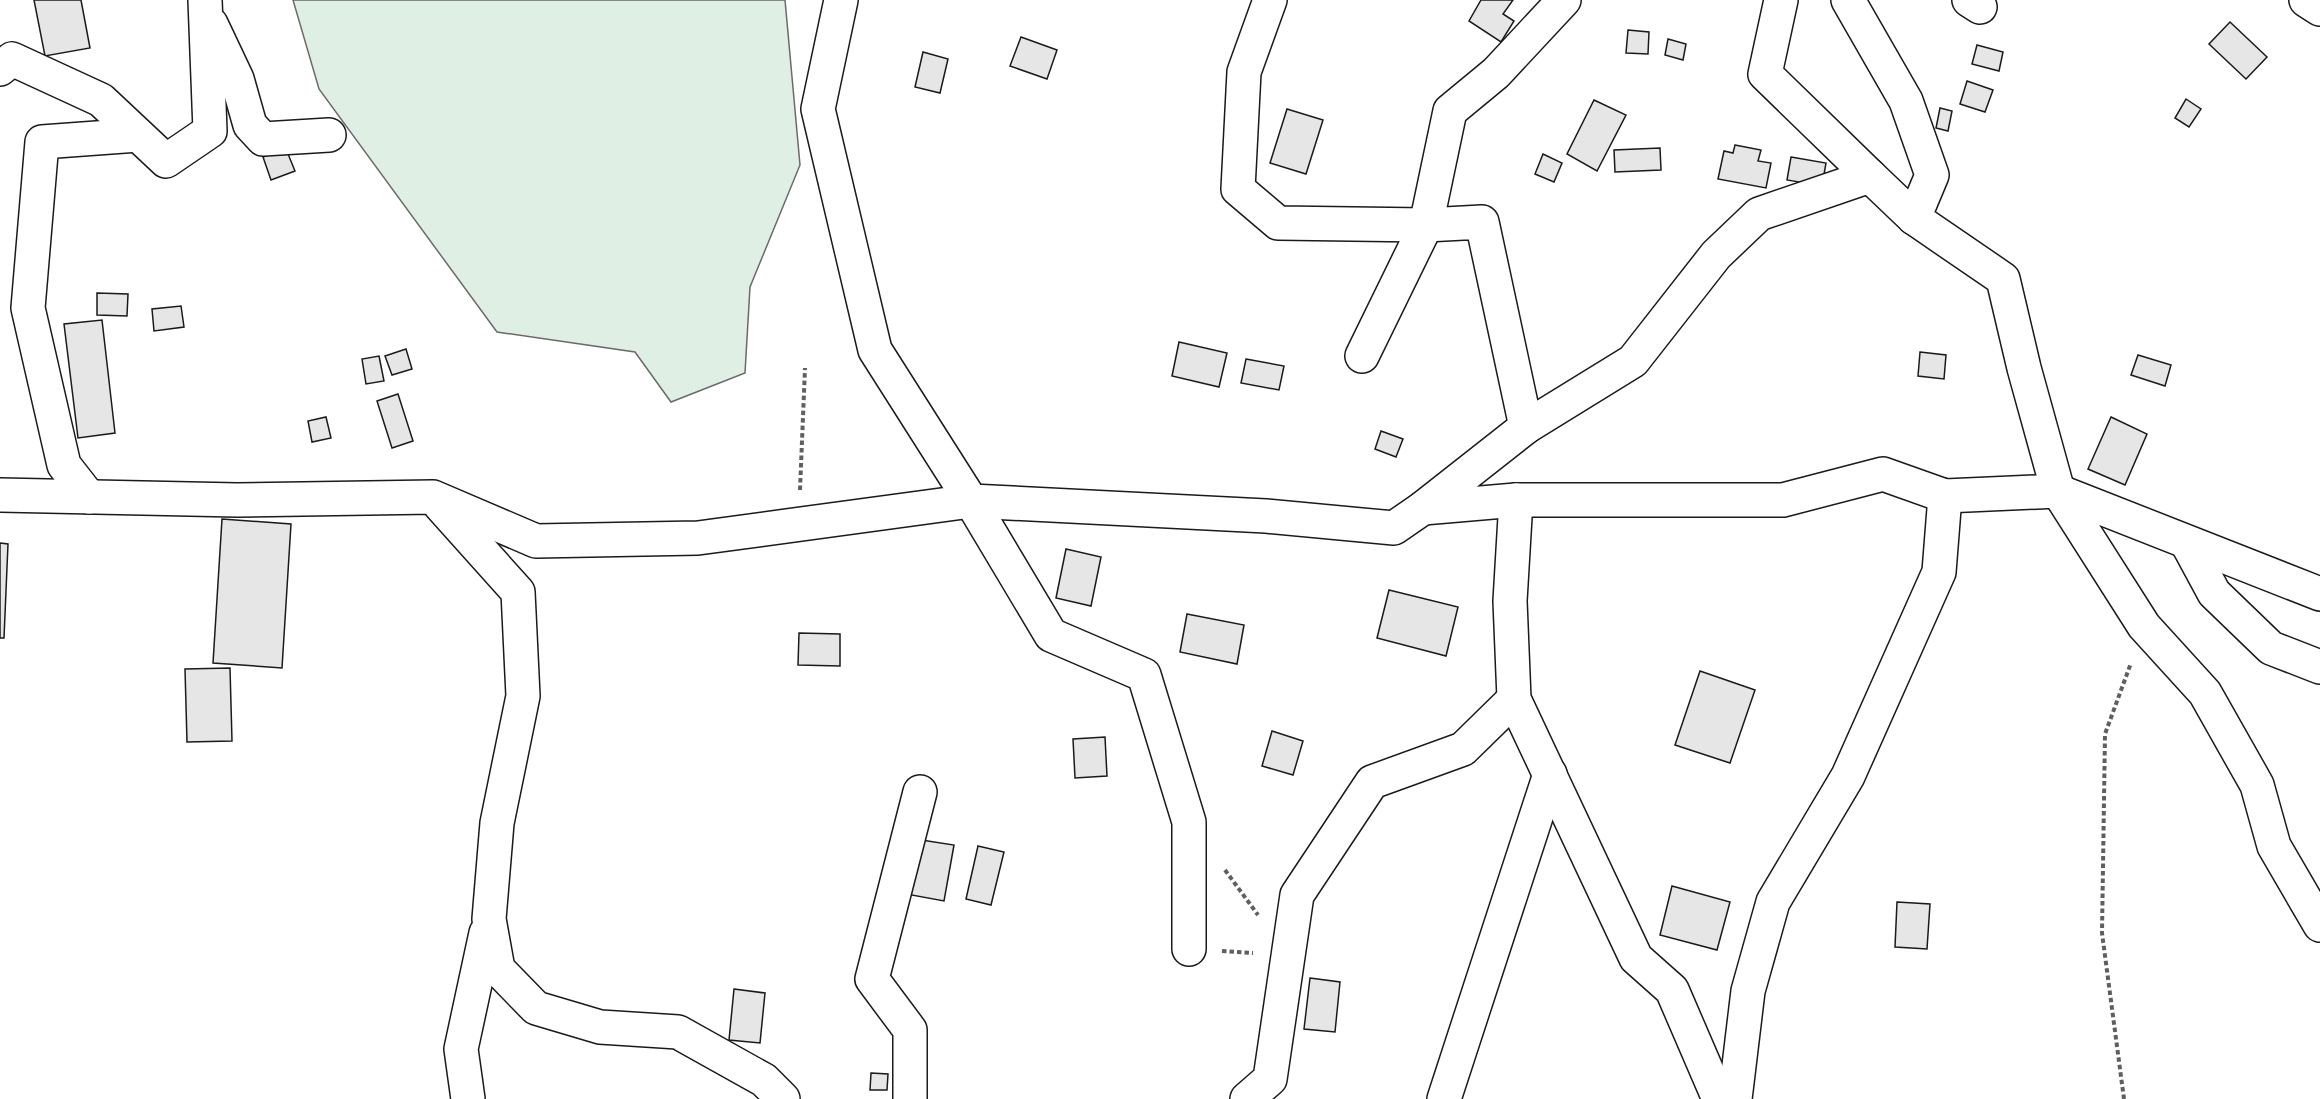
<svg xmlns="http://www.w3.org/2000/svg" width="2320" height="1099" font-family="Bitter,serif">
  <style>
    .green { fill: #e0efe3; stroke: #6a6a6a; stroke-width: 1.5 }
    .building { fill: #e6e6e6; stroke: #1a1a1a; stroke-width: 1.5 }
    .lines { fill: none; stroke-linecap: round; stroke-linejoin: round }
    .minor-casing { stroke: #1a1a1a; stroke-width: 36 }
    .path { stroke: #5f5f5f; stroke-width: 4; stroke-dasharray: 4.5 3; stroke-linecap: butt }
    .minor { stroke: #fff; stroke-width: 33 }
  </style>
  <rect width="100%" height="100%" fill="#fff"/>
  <!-- green -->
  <path class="green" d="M293,0H785L800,165L750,287L745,373L671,402L635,352L497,332L319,89Z"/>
  <!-- building -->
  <g class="building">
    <path d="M34,0H81L90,48L45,56Z"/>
    <path d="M1481,0H1513L1503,14L1514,21L1501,42L1469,21Z"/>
    <path d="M2230,22L2267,57L2246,79L2209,44Z"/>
    <path d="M1628,30L1649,32L1648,54L1626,53Z"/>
    <path d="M1021,37L1057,50L1047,79L1010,66Z"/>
    <path d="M1668,39L1686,44L1683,60L1665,55Z"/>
    <path d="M1977,45L2003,52L1999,71L1972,64Z"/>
    <path d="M923,52L948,59L940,93L915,87Z"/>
    <path d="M1967,81L1993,90L1985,112L1960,104Z"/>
    <path d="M2186,99L2201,109L2189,127L2175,118Z"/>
    <path d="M1594,100L1626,115L1597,171L1567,154Z"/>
    <path d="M1940,108L1952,111L1948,131L1936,128Z"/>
    <path d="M1287,109L1323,120L1306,174L1270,163Z"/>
    <path d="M1735,145L1761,150L1758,161L1771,163L1766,188L1718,179L1724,151L1733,153Z"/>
    <path d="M1660,148L1661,170L1615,172L1614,150Z"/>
    <path d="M286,149L295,171L271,180L263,157Z"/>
    <path d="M1543,154L1562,163L1554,182L1535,174Z"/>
    <path d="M1791,157L1826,163L1822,186L1787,180Z"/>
    <path d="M97,293L128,294L127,316L97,315Z"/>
    <path d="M181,306L184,327L154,331L152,309Z"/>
    <path d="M102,320L115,433L78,438L64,324Z"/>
    <path d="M1179,342L1227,353L1219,387L1172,376Z"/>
    <path d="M406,349L412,369L392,375L385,356Z"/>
    <path d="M1920,352L1946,355L1944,379L1918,376Z"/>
    <path d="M2138,355L2171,365L2165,386L2131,375Z"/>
    <path d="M379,356L384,381L366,384L362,359Z"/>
    <path d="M1246,359L1284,366L1279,390L1241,383Z"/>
    <path d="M398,394L413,441L392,448L377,401Z"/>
    <path d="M326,417L331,438L312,442L308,421Z"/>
    <path d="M2111,417L2147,434L2125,485L2088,469Z"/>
    <path d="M1381,431L1403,439L1396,457L1375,449Z"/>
    <path d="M222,519L291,524L282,668L213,663Z"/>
    <path d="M0,543L8,544L4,638H0Z"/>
    <path d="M1066,549L1101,557L1091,606L1056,598Z"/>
    <path d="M1389,590L1458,607L1446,656L1377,638Z"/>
    <path d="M1187,614L1244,625L1237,664L1180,652Z"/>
    <path d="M799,633L840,634V666L798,665Z"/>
    <path d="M230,668L232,741L187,742L185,669Z"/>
    <path d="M1700,671L1755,690L1730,763L1675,745Z"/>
    <path d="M1272,731L1303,741L1293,775L1262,766Z"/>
    <path d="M1105,737L1107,776L1075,778L1073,739Z"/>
    <path d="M915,839L954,845L944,901L906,894Z"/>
    <path d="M978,846L1004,852L991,905L966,899Z"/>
    <path d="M1672,886L1730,902L1717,950L1660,935Z"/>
    <path d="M1897,902L1930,904L1927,949L1895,947Z"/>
    <path d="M1310,978L1340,982L1335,1032L1304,1029Z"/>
    <path d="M734,989L765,993L760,1043L729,1040Z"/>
    <path d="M871,1073L888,1074L887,1090H870Z"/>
  </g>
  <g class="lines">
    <!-- minor casing -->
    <g class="minor-casing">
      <g id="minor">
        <path d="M841,0L818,109L875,350L971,501L1266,516L1394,528L1423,508"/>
        <path d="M1270,0L1244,72L1238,189L1278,223L1426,225L1482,222L1526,427"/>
        <path d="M1781,0L1765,74L1870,176"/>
        <path d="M1848,0L1906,101L1932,175L1914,218L2003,279L2024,368L2058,491L2144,626L2205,693L2257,785L2274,846L2320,925"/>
        <path d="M1969,0L1980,7"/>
        <path d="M2306,0L2320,9"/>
        <path d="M211,24L237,79L250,125L263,139L329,135"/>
        <path d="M0,69L12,59L101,100L166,161L210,131L205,0"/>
        <path d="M1914,218L1870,176L1759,214L1716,255L1633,361L1526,427L1423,508L1516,500H1783L1883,474L1945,496L2058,491L2320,594"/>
        <path d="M1362,356L1426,225L1450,111L1496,73L1564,0"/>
        <path d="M0,495L237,500L433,497L536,541L698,538L971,501L1051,635L1144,675L1189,822V949"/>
        <path d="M89,497L64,465L28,308L42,142L138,135"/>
        <path d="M1516,500L1510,601L1514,699L1636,958L1672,990L1719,1099"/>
        <path d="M440,505L518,592L523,696L497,823L489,919L498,969L536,1008L600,1027L678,1032L764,1080L783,1099"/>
        <path d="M2187,543L2214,593L2271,648L2320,667"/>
        <path d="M468,1099L461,1049L486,933"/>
        <path d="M910,1099V1030L872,979L920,792"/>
        <path d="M1247,1099L1270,1079L1297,895L1372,782L1463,749L1514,699"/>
        <path d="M1444,1099L1550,774"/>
        <path d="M1735,1099L1748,991L1773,902L1848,776L1939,572L1945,496"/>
      </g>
    </g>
    <!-- path -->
    <g class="path">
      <path d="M800,490L805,368"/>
      <path d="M1225,870L1258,915"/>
      <path d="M1222,951L1253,953"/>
      <path d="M2124,1099L2102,933L2105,734L2131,663"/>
    </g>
    <!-- minor -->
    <use href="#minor" class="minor"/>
  </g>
</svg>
